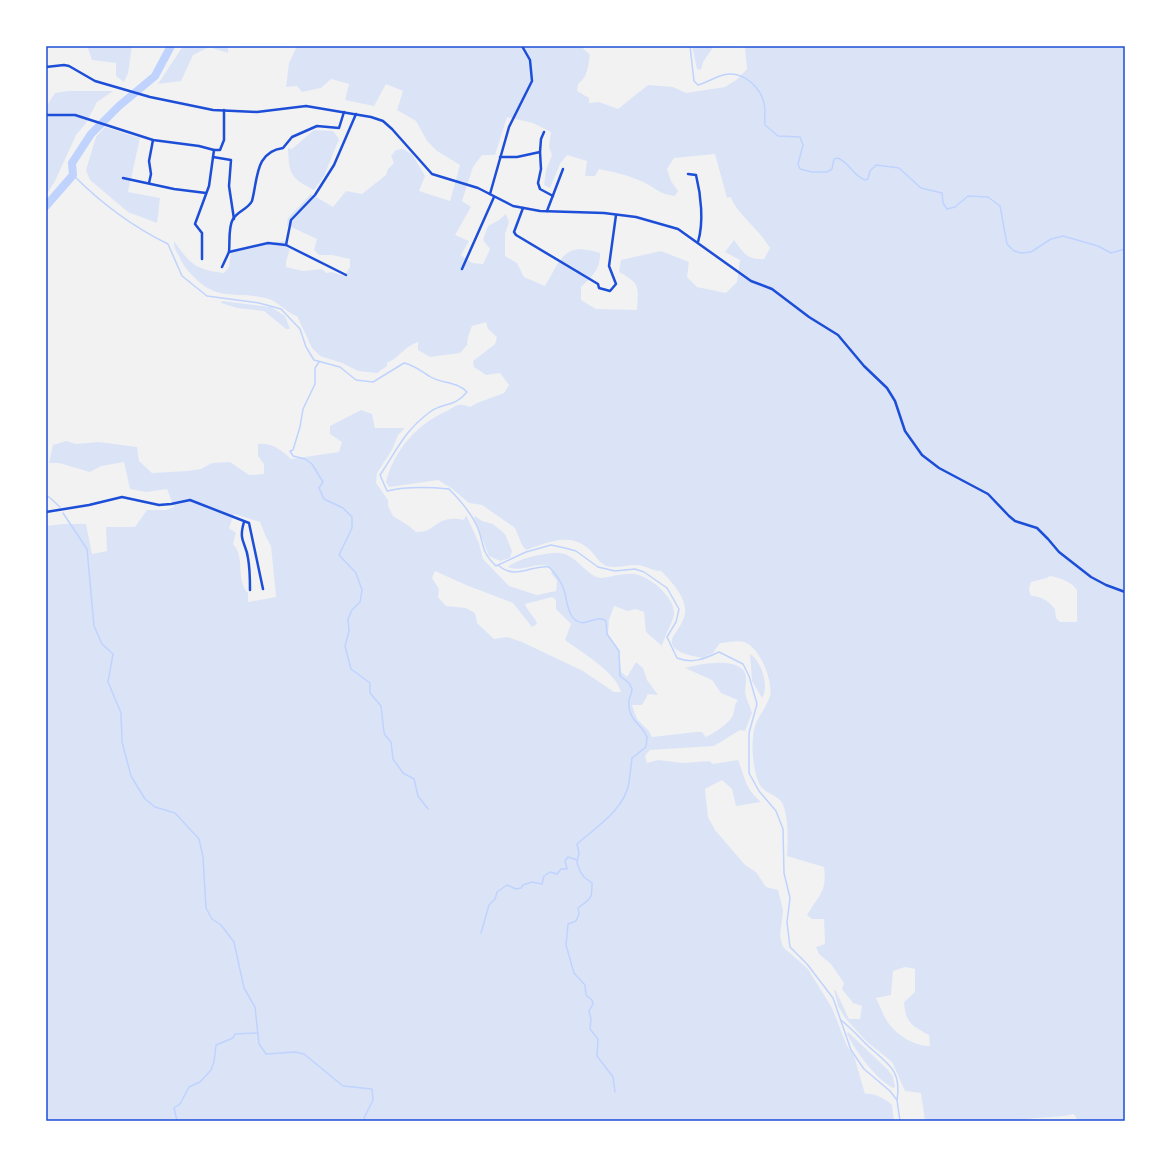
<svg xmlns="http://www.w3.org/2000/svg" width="1171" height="1167" font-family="'Sofia Sans Condensed',sans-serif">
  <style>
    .green { fill: #dbe4f7; fill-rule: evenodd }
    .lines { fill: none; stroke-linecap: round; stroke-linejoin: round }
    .stream { stroke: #bfd3fe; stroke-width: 1.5 }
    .river { stroke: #bfd3fe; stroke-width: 8 }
    .minor { stroke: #1d4ed8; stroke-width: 2.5 }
    .neatline { fill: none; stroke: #1d4ed8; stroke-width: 1.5 }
  </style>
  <rect width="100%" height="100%" fill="#f2f2f2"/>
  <!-- green -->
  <g class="green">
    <path d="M87,46H132L128,73L124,82L116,76V63L92,60Z"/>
    <path d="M183,46H228V53L209,47L193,55L181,81L158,84Z"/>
    <path d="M297,46H581L590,55C588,66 588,77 578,84L577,91L589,98V103L599,102L618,109L648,85L673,87L686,93L725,87L736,80L747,69L745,49L747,46H1125V1121H1078L1074,1114C1055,1119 1036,1116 1018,1121H925L921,1093L905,1091L892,1062L866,1041L845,1018L838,1006L834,990L836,991L849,1019H860L862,1006L853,1003L842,989L844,983L831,964L819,954L816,947L825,944L824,919H812L807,915C819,895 827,892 824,867L787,856C788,844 789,810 780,800C771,792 761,793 757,778C752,762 750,736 757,721C761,713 767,705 770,696C773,681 760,647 744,642C737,640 727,643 720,643L713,653L702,658C693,656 663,652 674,635C678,629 684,621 685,613C687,598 671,581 661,571C652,571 643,564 635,565C626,565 616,569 607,566C600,564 595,555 590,550C570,531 547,543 526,550L522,545L515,528L482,505L469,503L451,488L438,480L389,487L386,482C394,450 417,424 447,411C451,409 454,406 458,405C461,404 467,406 470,407L477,403L504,393L509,385L500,373L486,375L474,367L473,361L495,344L497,337L488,329L486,322L472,326L468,337L467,345L460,353L430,357L418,350V342C404,347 400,357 387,363V366L377,373L358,371L342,363L320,356L312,348L297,316C290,315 278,302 269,299C240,290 218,303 194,277C189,272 184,267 181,260C178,254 173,248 174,241C190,264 196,270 224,273L229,267L231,250L257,244L285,241L284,246L290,249L286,262V267L303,271L322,269L326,273L332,272L344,276L350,267V259L332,255H319L314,250L317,239L287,225L288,218L311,194L333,207L346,191L362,194L386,175L388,169L394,163L391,156L396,150L403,149L412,154L425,176L419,191L450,201L460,165L437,151L427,141L416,121L397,110L403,91L386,84L374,106L345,100L349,84L331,79L321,88L302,92L297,86L286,87L289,63ZM507,117L533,123L551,132L549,147L552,155L546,170L544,185L550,188L560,164L567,155L587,161L585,176H595L599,169C614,172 627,175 641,181C655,187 658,194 675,196L678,191L671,181L667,169L674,158L715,154L727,198L731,197C735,212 760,230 770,248L764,259C747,260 744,253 734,240L725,252L740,260L737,282L726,293L697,287L687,277L689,262L661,251L621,260L619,272C641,284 638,286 637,310L596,309L581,300V287C592,277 601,268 600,253C564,241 561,259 545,286L524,277L517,263L505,256V234L509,222L506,214L499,220L488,226L483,240L490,249L483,264L472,263L461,255L469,241L455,235L471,207L462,201L473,167L482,155H495ZM1050,576C1060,578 1071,581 1077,590V622H1060L1056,618L1055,609C1048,601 1042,596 1031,596L1029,590L1031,582L1047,578ZM905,967L915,969V992L904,1002C905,1022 912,1026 929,1035L930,1046C914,1046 896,1035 887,1021C883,1015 880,1006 876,998L891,995L893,971Z"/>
    <path d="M692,46H714L703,62L701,70L697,69Z"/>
    <path d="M69,91H113L97,102L86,123L76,135L55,181L46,195V107L55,93Z"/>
    <path d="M105,127L140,138L128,192L160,198L157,223L128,212L90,180L86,170L96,137Z"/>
    <path d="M314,130L333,131L339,139L324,176L314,190C291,178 289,175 288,148L292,149Z"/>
    <path d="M222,301L271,307L285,316L290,329H286L264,311L237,308L221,303Z"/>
    <path d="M361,410L372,414L375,428H405L398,435L392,450L377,473L376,483L388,500V506L393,516L409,526L416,532C437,533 435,514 464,520L466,515L479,543L483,559L509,586L537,595L556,591L557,581L551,573L553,570C542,557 523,574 508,567C518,558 553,550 565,554C576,558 585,571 596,577L601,578C611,577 623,573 634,574C650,576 676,598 674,615C673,621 664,638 662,646L646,632L644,612L636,609L628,611L614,606L609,620L608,635L619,651L621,672L627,677L636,662L643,668L647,680L658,695L648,694L642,705H632L637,719L649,731L652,737L696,732H702L706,737C714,733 730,723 733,715C735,709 734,705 738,700L721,693L712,680L685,668C699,664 734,657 744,671C748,678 745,685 745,692C746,699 750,706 752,713L745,731L740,730L714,746L650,750L645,756L647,763L658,760L683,763L709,761L713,764L738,760C746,779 744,787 761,802L736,806L732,789L722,780L705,789L708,817L715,830L745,865L756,872L766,887L778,890L783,910L780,936L783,947L808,969L832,1008L847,1046L854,1056L865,1094C874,1092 886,1099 892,1105L894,1121H46V526L63,524H86L92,554L107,551L106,527H135L147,510H166L174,507L167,489L146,492L130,489L124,462L101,466L90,472L59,463H49L53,445L66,441L76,444L99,442L137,447L139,461L152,473L187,471L201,469L212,463L230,462L249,475L264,474V464L258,456V444C271,442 282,450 291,459L339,452L342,442L330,434V426ZM234,514L260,522L266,537L271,546L276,597L248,602V593C235,579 246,558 233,544L236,533L229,528ZM435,571L466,585L513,603L532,627L537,624C535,616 528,613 525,604L552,597L556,600V609L571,624L565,640C581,652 616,672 621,692H614L583,671L522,642L507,637L494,639L477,623L475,613L466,608L446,606L438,597L439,589L432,578Z"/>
    <path d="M475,516L482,521L493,524L505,534L512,551L510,558L500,561L489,556L474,518Z"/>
    <path d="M750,654C761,660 770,687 762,698L752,681Z"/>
    <path d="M848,1032L888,1070L893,1077L895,1087L893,1088C875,1078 856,1052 847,1034Z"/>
  </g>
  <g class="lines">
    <!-- stream -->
    <g class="stream">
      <path d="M690,46L694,81L698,85C706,83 715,77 723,75C744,70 764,89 765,110C765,116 764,120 765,125L778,136L800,137L803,145L798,164L800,169L812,172H827L832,169L834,159L838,158C850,163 853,176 865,180L868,179L870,171L876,165L899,168L921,188L942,193L943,203L947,209L955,207L968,196L988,197L1000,206L1007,244L1014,251L1021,253L1031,252L1051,239L1063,236L1098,246L1111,253L1125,249"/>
      <path d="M73,175C101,203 133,227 168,244L182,276L207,296L259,303L281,309L300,329L306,347L314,360L340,367L356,380L373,382L404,363C416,366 419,370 429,376C441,384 457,381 467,392C454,408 443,402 430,412C404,431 397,450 380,475L387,491C408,486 428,487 449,489C460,500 469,510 476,524C485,542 479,550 496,566L526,552L551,545L565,548L576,551L598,567L615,571L635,569L644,572L667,588L679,609L676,622L667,637L677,658C693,664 704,659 719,652L743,664L749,676L757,704L749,733V773L759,791L776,811L783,829L784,873L790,898L787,922L790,947L807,964L833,998L851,1050L864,1069L890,1091L897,1100L900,1121"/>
      <path d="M319,362L315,368V384L303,409L300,427L293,450L290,451L293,456L305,459L312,464L323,482L319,488L324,499L343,508L352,517V528L339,555L356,573L362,590L360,602L352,610L348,619L349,631L345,646L351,669L370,683V693L381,706L384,732L385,735L391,742L393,759L403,773L414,779L418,796L428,809"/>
      <path d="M46,496L49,497L60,507"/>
      <path d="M63,513L87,549L94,626L102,644L113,654L108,682L121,713L122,742L131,776L145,799L155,807L175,813L199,839L203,857L206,908L212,919L221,925L234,942L244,988L255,1007L259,1044L266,1054L295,1052L304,1054L343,1086L372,1089L373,1100L364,1118L365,1121"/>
      <path d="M498,565C516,581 532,564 549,567C555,573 560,580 563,587C567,597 567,616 577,621C586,627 597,614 606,621L607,634L619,651L620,676L629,683L632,689C632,694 629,697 629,701C627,720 642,724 647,737L646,747L632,758C631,767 630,774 629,783C624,810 596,827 577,844L579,853L577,863L580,871L584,877L592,883C592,900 591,898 578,908L579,914L576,921L568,924L566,945L574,973L585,985L586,995L592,1000L593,1004L589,1011L591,1019L590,1029L598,1039L597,1056L613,1077L615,1092"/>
      <path d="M481,933L489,905L495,899L497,892L507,885L516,889L521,888L523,885L532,882L542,884L544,876L550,872L557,874L561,869H567L565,861L568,857L577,860"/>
      <path d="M841,1020C851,1028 859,1037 868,1046C888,1064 902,1070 897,1100"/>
      <path d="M177,1121L174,1108L180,1104L189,1087L200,1082L211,1070L214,1062L216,1045L233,1038L235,1034L258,1033"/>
    </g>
    <!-- river -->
    <path class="river" d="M46,206L73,175L72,163L91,134L119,106L155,76L171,46"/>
    <!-- minor -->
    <g class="minor">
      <path d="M46,67L64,65L69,66L95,81L150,97L213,110L257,112L306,106L371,117L383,121L392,129L432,174L478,188L513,206L540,211L604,213L636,217L678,229L751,281L772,289L809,317L838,335L864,366L887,388L895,401L905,431L922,455L939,468L988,494L1009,516L1015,521L1037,528L1048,539L1059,552L1091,577L1106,585L1125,592"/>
      <path d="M46,115H75L153,140L199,146L214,150"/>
      <path d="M540,152L541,169L538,183L540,189L553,196"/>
      <path d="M213,157L231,160L229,186L234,219"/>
      <path d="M500,157H517L540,152L541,139L544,132"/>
      <path d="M688,174L696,175C701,195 704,222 698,242"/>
      <path d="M123,178L174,189L206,193"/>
      <path d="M149,183L151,174L149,161L153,140"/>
      <path d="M490,194L509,127L532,81L530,60L522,46"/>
      <path d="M523,208L514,232L516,235L598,284L599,288L610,291L616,284L609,266L616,215"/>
      <path d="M547,211L563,169"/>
      <path d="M286,245L291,220L315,195L334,165L356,114"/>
      <path d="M229,252C230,243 228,227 233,219C238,211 248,209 252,201C258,178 255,152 283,148L292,137L317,126L339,128L344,112"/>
      <path d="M202,259V233L195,224L209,186L214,150H220L224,140V110"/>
      <path d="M222,267L229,252L268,243L286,245L346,275"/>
      <path d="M462,269L494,197"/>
      <path d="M46,512L89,505L122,497L159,505L171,504L190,500L249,523L263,589"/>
      <path d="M244,522C238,542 246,542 248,558C250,569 250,579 250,590"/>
    </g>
  </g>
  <!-- border -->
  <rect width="1171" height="1167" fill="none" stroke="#ffffff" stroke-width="94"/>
  <rect x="47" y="47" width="1077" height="1073" class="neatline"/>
</svg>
